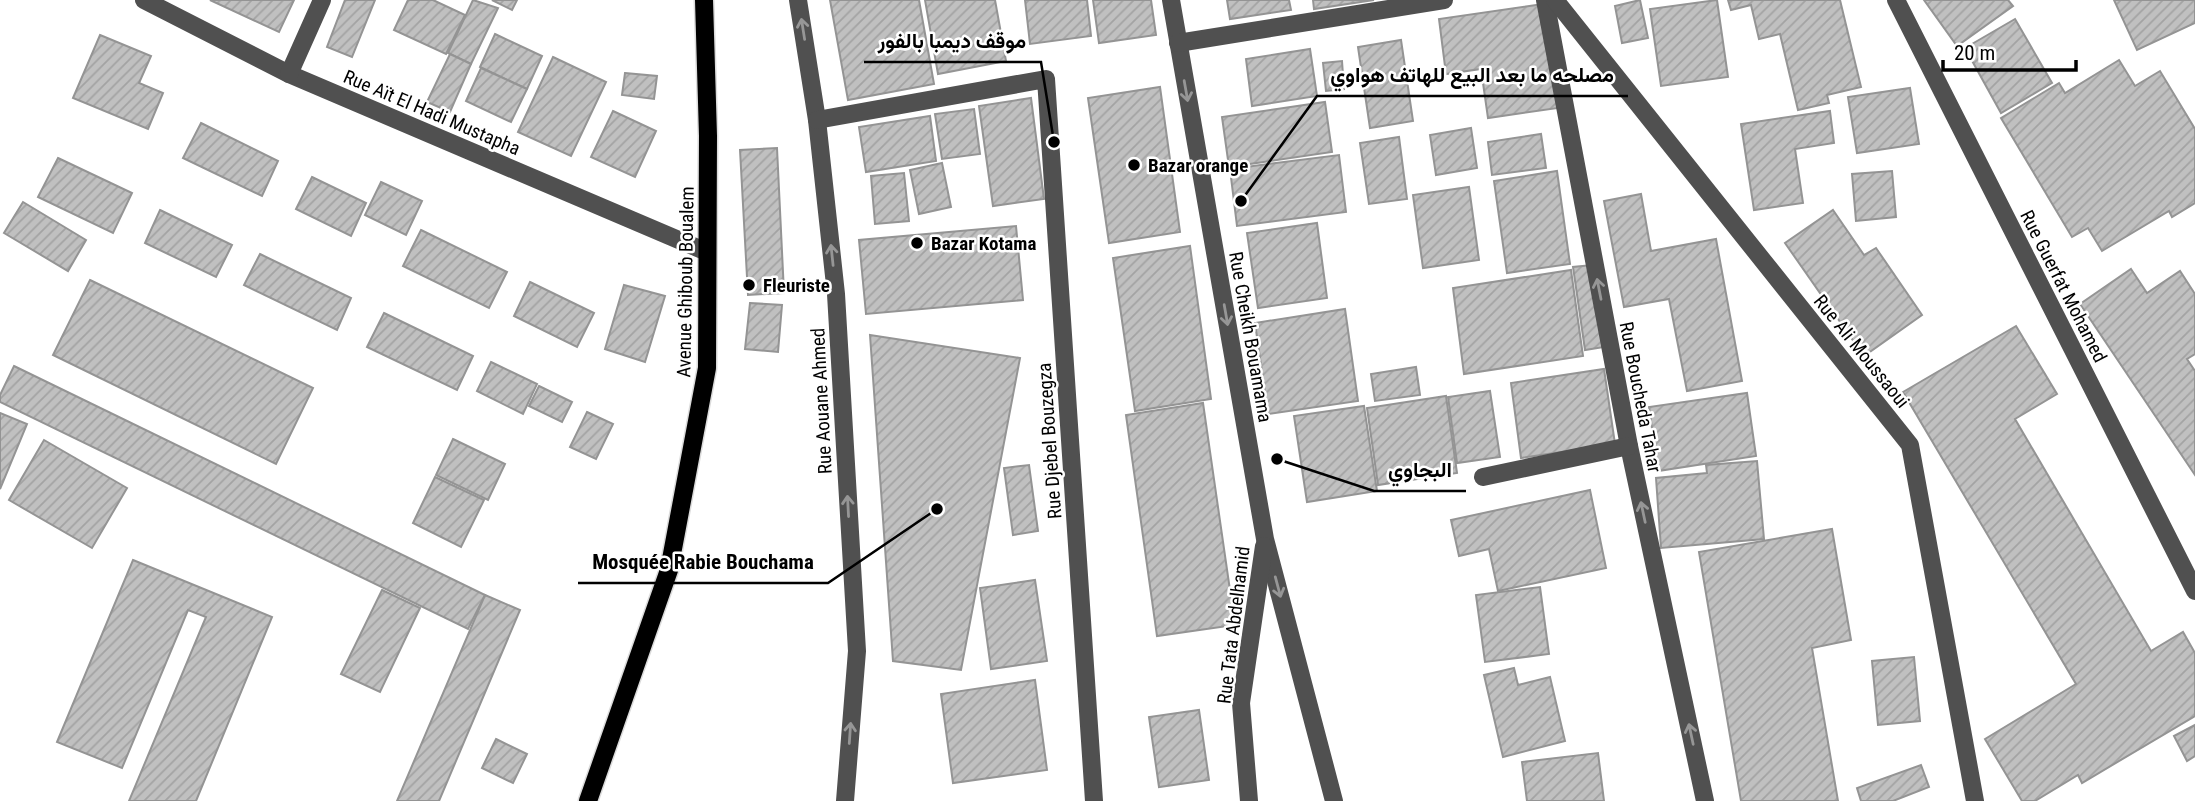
<svg xmlns="http://www.w3.org/2000/svg" width="2195" height="801" font-family="'Roboto Condensed',Vazirmatn,sans-serif">
  <style>
    .building { fill: url(#building-hatch); stroke: #949494; stroke-width: 2 }
    .lines { fill: none; stroke-linecap: round; stroke-linejoin: round }
    .major-casing { stroke: #dbdbdb; stroke-width: 21 }
    .minor { stroke: #505050; stroke-width: 18 }
    .major { stroke: #000; stroke-width: 18 }
    .oneway { stroke: #969696 }
    .poi-dot { fill: #000; stroke: #fff; stroke-width: 2.5 }
    .labels { text-anchor: middle; stroke-width: 5; stroke-linejoin: round; paint-order: stroke }
    .street-label { font-size: 19px; fill: #000; stroke: #fff }
    .poi-label { font-size: 19px; font-weight: bold; fill: #000; stroke: #fff; text-anchor: start }
    .leader { fill: none; stroke: #000; stroke-width: 2.5 }
    .callout-dot { fill: #000; stroke: #fff; stroke-width: 2.5 }
    .callout-label { font-size: 21px; text-anchor: middle; font-weight: bold; fill: #000; stroke: #fff; stroke-width: 5; stroke-linejoin: round; paint-order: stroke }
  </style>
  <defs>
    <pattern id="building-hatch" width="6" height="6" patternUnits="userSpaceOnUse" patternTransform="scale(1.75)"><rect width="6" height="6" fill="#c0c0c0"/><path d="M-1 1l2-2M0 6l6-6M5 7l2-2" fill="none" stroke="#a3a3a3"/></pattern>
  </defs>
  <rect width="100%" height="100%" fill="#fff"/>
  <!-- building -->
  <g class="building">
    <path d="M210,0H294L279,32Z"/>
    <path d="M345,0H375L352,57L327,47Z"/>
    <path d="M408,0H433L465,15L446,54L394,30Z"/>
    <path d="M473,0L498,8L471,64L448,53Z"/>
    <path d="M492,0H517L512,10Z"/>
    <path d="M830,0H919L934,84L848,100Z"/>
    <path d="M925,0H995L1006,61L938,74Z"/>
    <path d="M1025,0H1087L1091,36L1030,44Z"/>
    <path d="M1093,0H1151L1156,35L1099,43Z"/>
    <path d="M1227,0H1289L1291,10L1230,19Z"/>
    <path d="M1313,0H1374L1314,9Z"/>
    <path d="M1640,0L1648,38L1622,43L1615,6Z"/>
    <path d="M1717,0L1728,77L1661,86L1650,9Z"/>
    <path d="M1728,0H1840L1861,87L1827,95L1829,103L1798,110L1780,34L1759,39L1751,5L1731,10Z"/>
    <path d="M1924,0H2008L2013,6L1957,46Z"/>
    <path d="M2114,0H2195V23L2137,50Z"/>
    <path d="M1544,4L1558,108L1488,118L1481,69L1446,74L1439,19Z"/>
    <path d="M2015,19L2052,83L2001,113L1965,48Z"/>
    <path d="M495,34L542,56L527,89L480,67Z"/>
    <path d="M100,35L151,56L139,83L163,93L148,129L73,98Z"/>
    <path d="M1401,40L1413,121L1370,128L1358,47Z"/>
    <path d="M1310,49L1317,96L1252,106L1246,59Z"/>
    <path d="M450,54L471,64L450,112L427,102Z"/>
    <path d="M553,57L606,82L571,156L518,132Z"/>
    <path d="M2119,60L2135,86L2160,71L2195,129V203L2172,217L2169,211L2102,251L2088,228L2072,237L2001,118L2059,83L2065,93Z"/>
    <path d="M1342,61L1344,89L1326,91L1323,63Z"/>
    <path d="M481,68L527,89L511,122L466,101Z"/>
    <path d="M625,73L657,76L654,99L622,95Z"/>
    <path d="M1160,87L1180,232L1109,243L1088,98Z"/>
    <path d="M1910,88L1919,144L1857,153L1848,97Z"/>
    <path d="M1031,98L1044,199L993,206L979,106Z"/>
    <path d="M1325,102L1332,152L1229,167L1222,117Z"/>
    <path d="M974,109L980,154L942,159L935,114Z"/>
    <path d="M613,111L656,131L635,177L591,157Z"/>
    <path d="M1830,111L1834,143L1795,149L1803,203L1754,210L1741,124Z"/>
    <path d="M930,116L936,161L866,172L859,127Z"/>
    <path d="M201,123L278,161L262,196L183,158Z"/>
    <path d="M1471,128L1477,168L1436,175L1430,135Z"/>
    <path d="M1541,134L1546,168L1492,175L1488,142Z"/>
    <path d="M1399,137L1407,199L1369,204L1360,143Z"/>
    <path d="M777,148L784,293L748,295L740,150Z"/>
    <path d="M1339,155L1346,212L1237,226L1230,169Z"/>
    <path d="M58,158L132,193L113,233L38,197Z"/>
    <path d="M942,163L951,207L919,214L910,170Z"/>
    <path d="M1557,171L1570,264L1507,273L1494,181Z"/>
    <path d="M1892,171L1896,217L1856,221L1852,174Z"/>
    <path d="M904,173L909,221L875,224L871,176Z"/>
    <path d="M312,177L366,203L351,236L296,209Z"/>
    <path d="M381,182L422,201L406,235L365,215Z"/>
    <path d="M1469,187L1479,260L1423,268L1413,195Z"/>
    <path d="M1641,194L1651,251L1716,239L1742,381L1687,391L1669,299L1624,307L1604,201Z"/>
    <path d="M23,202L86,240L68,271L4,233Z"/>
    <path d="M160,210L232,245L216,277L145,243Z"/>
    <path d="M1833,210L1864,255L1876,248L1922,315L1864,356L1785,243Z"/>
    <path d="M1317,223L1327,298L1258,308L1247,233Z"/>
    <path d="M1016,226L1023,300L866,314L859,240Z"/>
    <path d="M421,230L507,272L489,308L403,266Z"/>
    <path d="M1190,246L1211,399L1135,411L1113,258Z"/>
    <path d="M260,254L351,298L337,330L244,285Z"/>
    <path d="M1592,265L1604,347L1585,350L1573,267Z"/>
    <path d="M2131,269L2147,293L2180,271L2195,294V354L2187,359L2195,371V475L2080,304Z"/>
    <path d="M1571,270L1583,356L1464,374L1453,288Z"/>
    <path d="M90,280L313,388L276,464L53,355Z"/>
    <path d="M530,282L594,313L577,347L514,316Z"/>
    <path d="M624,285L665,296L645,362L605,349Z"/>
    <path d="M750,303L782,305L778,352L745,349Z"/>
    <path d="M1345,309L1358,401L1268,414L1255,323Z"/>
    <path d="M384,313L473,356L457,390L367,347Z"/>
    <path d="M2016,326L2057,394L2015,419L2151,651L2183,632L2195,653V716L2082,783L2078,775L2035,801H2022L1985,739L2076,684L1903,392Z"/>
    <path d="M870,335L1020,358L961,670L893,661Z"/>
    <path d="M491,362L537,384L523,414L477,391Z"/>
    <path d="M14,366L485,595L468,629L0,402V395Z"/>
    <path d="M1416,367L1420,395L1375,401L1371,374Z"/>
    <path d="M1604,369L1615,444L1521,458L1511,383Z"/>
    <path d="M539,386L572,402L562,422L529,406Z"/>
    <path d="M1490,391L1500,457L1457,463L1448,397Z"/>
    <path d="M1747,393L1756,456L1658,471L1649,407Z"/>
    <path d="M1446,396L1457,473L1378,485L1367,408Z"/>
    <path d="M1203,403L1235,625L1157,636L1126,415Z"/>
    <path d="M1364,406L1377,491L1307,502L1294,416Z"/>
    <path d="M587,412L613,424L596,459L570,447Z"/>
    <path d="M0,413L27,424L0,489Z"/>
    <path d="M453,439L505,464L488,500L436,475Z"/>
    <path d="M44,440L127,488L92,548L9,500Z"/>
    <path d="M1757,461L1764,539L1661,548L1656,478L1707,473L1706,465Z"/>
    <path d="M1029,465L1038,531L1013,535L1004,468Z"/>
    <path d="M435,477L484,500L461,547L413,523Z"/>
    <path d="M1590,490L1606,568L1498,591L1489,549L1459,556L1451,520Z"/>
    <path d="M1832,529L1851,640L1812,648L1838,801H1741L1699,552Z"/>
    <path d="M133,560L272,617L196,801H129L206,617L188,610L122,768L57,742Z"/>
    <path d="M1035,580L1047,661L991,669L980,588Z"/>
    <path d="M1540,587L1549,654L1485,662L1476,595Z"/>
    <path d="M382,590L420,608L380,692L341,674Z"/>
    <path d="M485,595L520,610L439,801H397Z"/>
    <path d="M1914,657L1920,721L1878,725L1872,661Z"/>
    <path d="M1514,668L1518,685L1550,677L1565,741L1503,757L1484,675Z"/>
    <path d="M1035,680L1047,770L953,783L941,694Z"/>
    <path d="M1199,710L1209,780L1159,787L1149,717Z"/>
    <path d="M2195,725V756L2187,761L2174,736Z"/>
    <path d="M496,739L527,754L513,783L482,768Z"/>
    <path d="M1598,753L1604,801H1527L1522,762Z"/>
    <path d="M1921,765L1929,787L1893,801H1861L1857,788Z"/>
  </g>
  <g class="lines">
    <!-- major casing -->
    <g class="major-casing">
      <path id="major" d="M588,801L669,570L707,368L708,136L704,0"/>
    </g>
    <!-- minor -->
    <g class="minor">
      <path d="M144,0L289,74L707,252"/>
      <path d="M798,0L817,120L836,294L857,651L845,801"/>
      <path d="M1171,0L1265,539L1334,801"/>
      <path d="M1545,0L1629,446L1705,801"/>
      <path d="M1555,0L1910,445L1975,801"/>
      <path d="M1896,0L2195,591"/>
      <path d="M1178,43L1444,0"/>
      <path d="M289,74L322,0"/>
      <path d="M817,120L1046,79L1094,801"/>
      <path d="M1483,477L1629,446"/>
      <path d="M1249,801L1241,703L1264,546"/>
    </g>
    <!-- major -->
    <use href="#major" class="major"/>
  </g>
  <!-- one-way arrows -->
  <defs><path id="oneway-shaft" d="M-6 0H5M1.5-3L5.5 0L1.5 3" fill="none" stroke-width="1.6" stroke-linecap="round" stroke-linejoin="round" transform="scale(1.75)"/></defs>
  <g class="oneway">
    <use href="#oneway-shaft" transform="translate(803 29) rotate(-99)"/>
    <use href="#oneway-shaft" transform="translate(1186 91) rotate(80)"/>
    <use href="#oneway-shaft" transform="translate(832 255) rotate(-96)"/>
    <use href="#oneway-shaft" transform="translate(1599 289) rotate(-101)"/>
    <use href="#oneway-shaft" transform="translate(1226 315) rotate(80)"/>
    <use href="#oneway-shaft" transform="translate(848 506) rotate(-93)"/>
    <use href="#oneway-shaft" transform="translate(1643 512) rotate(-102)"/>
    <use href="#oneway-shaft" transform="translate(1278 587) rotate(75)"/>
    <use href="#oneway-shaft" transform="translate(850 733) rotate(-86)"/>
    <use href="#oneway-shaft" transform="translate(1691 734) rotate(-102)"/>
  </g>
  <!-- markers -->
  <g class="poi-dot">
    <circle cx="1134" cy="165" r="7"/>
    <circle cx="917" cy="243" r="7"/>
    <circle cx="749" cy="285" r="7"/>
  </g>
  <g class="labels">
    <!-- street labels -->
    <g class="street-label">
      <text transform="translate(432 112) rotate(23)" y="7">Rue Aït El Hadi Mustapha</text>
      <text transform="translate(685 282) rotate(-89)" y="7">Avenue Ghiboub Boualem</text>
      <text transform="translate(2064 286) rotate(63)" y="7">Rue Guerfat Mohamed</text>
      <text transform="translate(1251 337) rotate(80)" y="7">Rue Cheikh Bouamama</text>
      <text transform="translate(1862 351) rotate(51)" y="7">Rue Ali Moussaoui</text>
      <text transform="translate(1641 397) rotate(79)" y="7">Rue Boucheda Tahar</text>
      <text transform="translate(821 401) rotate(-93)" y="7">Rue Aouane Ahmed</text>
      <text transform="translate(1049 441) rotate(-94)" y="7">Rue Djebel Bouzegza</text>
      <text transform="translate(1233 625) rotate(-83)" y="7">Rue Tata Abdelhamid</text>
    </g>
    <!-- poi labels -->
    <g class="poi-label">
      <text x="1148" y="172">Bazar orange</text>
      <text x="931" y="250">Bazar Kotama</text>
      <text x="763" y="292">Fleuriste</text>
    </g>
  </g>
  <!-- callouts -->
  <path class="leader" d="M1054 142L1041 62H864M1241 201L1317 96H1628M1277 459L1374 491H1466M937 509L828 583H578"/>
  <g class="callout-dot">
    <circle cx="1054" cy="142" r="7"/>
    <circle cx="1241" cy="201" r="7"/>
    <circle cx="1277" cy="459" r="7"/>
    <circle cx="937" cy="509" r="7"/>
  </g>
  <g class="callout-label">
    <text x="952" y="48">موقف ديمبا بالفور</text>
    <text x="1472" y="82">مصلحه ما بعد البيع للهاتف هواوي</text>
    <text x="1420" y="477">البجاوي</text>
    <text x="703" y="569">Mosquée Rabie Bouchama</text>
  </g>
  <!-- scale -->
  <path d="M1943 60v10h133v-10" fill="none" stroke="#000000" stroke-width="3.5"/>
  <text x="1954" y="60" font-size="21" fill="#000000" stroke="#ffffff" stroke-width="5" paint-order="stroke">20 m</text>
</svg>
